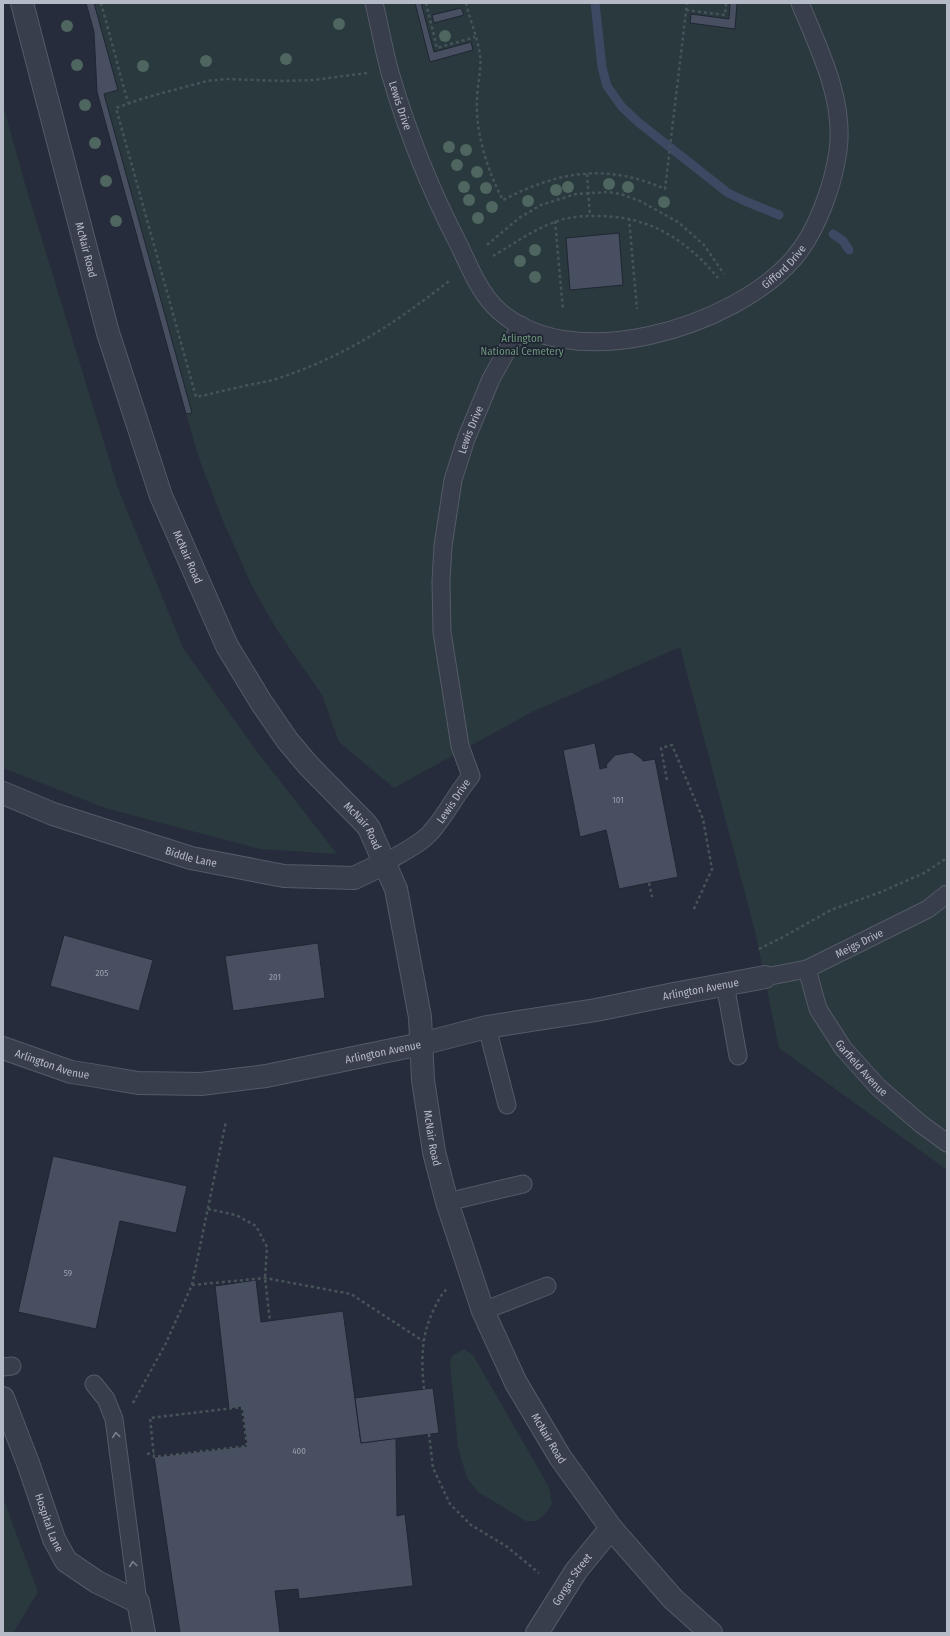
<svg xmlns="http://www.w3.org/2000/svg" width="950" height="1636" font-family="'Fira Sans Condensed',sans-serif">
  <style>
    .green { fill: #29393d }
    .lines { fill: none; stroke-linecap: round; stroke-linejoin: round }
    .stream { stroke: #3d4863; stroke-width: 9 }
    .building { fill: #474f60; stroke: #202633 }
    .lane-casing { stroke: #545a67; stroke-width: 19 }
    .street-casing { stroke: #545a67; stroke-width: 24 }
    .path { stroke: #46545a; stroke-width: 2.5; stroke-dasharray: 3 3; stroke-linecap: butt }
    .lane { stroke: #393e4c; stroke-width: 17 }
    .street { stroke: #393e4c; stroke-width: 22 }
    .tree { fill: #4e665f }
    .oneway { stroke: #7d8290 }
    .labels { text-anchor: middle; stroke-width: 3.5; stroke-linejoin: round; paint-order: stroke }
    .number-label { font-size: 9px; fill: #9a9fad }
    .street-label { font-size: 11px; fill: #b5bac7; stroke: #1e2431 }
    .park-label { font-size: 11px; fill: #6e967d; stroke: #1e2431 }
  </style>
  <rect width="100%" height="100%" fill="#262c3b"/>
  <!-- green -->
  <g class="green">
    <path d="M86,3H947V1170L779,1048L755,931L680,647L532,712L394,788L339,742L322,695L277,630L252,586L223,521L200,461L186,414L97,92L94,32Z"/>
    <path d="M3,105L28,194L118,488L183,648L255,749L337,854L260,849L105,808L3,768Z"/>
    <path d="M464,1349L473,1355L549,1487L552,1504L545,1514L537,1521H526L478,1492L467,1478L458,1448L450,1363L452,1356Z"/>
    <path d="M3,1498L38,1592L13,1633H3Z"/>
  </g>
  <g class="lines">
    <!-- stream -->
    <g class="stream">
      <path d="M595,3L602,67L607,86L622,107L638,122L728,193L745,201L779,215"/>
      <path d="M833,234L843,241L849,250"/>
    </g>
  </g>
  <!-- building -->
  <g class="building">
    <path d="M86,3H94L118,90L104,94L192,413L186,414L97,92L94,32Z"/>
    <path d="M415,3H421L434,52L471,42L473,50L430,62Z"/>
    <path d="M730,3H737L735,29L690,23L691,14L729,19Z"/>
    <path d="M461,8L464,15L434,23L432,15Z"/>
    <path d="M619,233L623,285L570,290L566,238Z"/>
    <path d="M595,743L600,769L607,767L606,765L615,755L632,752L642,759L643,761L655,759L678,877L619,889L606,830L580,837L563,750Z"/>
    <path d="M64,935L153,960L139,1011L50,986Z"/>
    <path d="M318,943L325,998L233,1011L225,956Z"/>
    <path d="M53,1156L187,1186L176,1233L120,1221L96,1329L18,1312Z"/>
    <path d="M256,1280L261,1322L343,1311L361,1443L396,1438L397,1516L405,1514L413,1586L299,1599L298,1589L275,1591L280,1633H180L154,1457L247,1446L242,1407L229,1409L215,1286Z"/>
    <path d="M433,1388L439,1433L361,1443L355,1398Z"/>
  </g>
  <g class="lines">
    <!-- lane casing -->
    <g class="lane-casing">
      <g id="lane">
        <path id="s1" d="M374,3C380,27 384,52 391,76C408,134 431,191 459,245C469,266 478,289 494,306C566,380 735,327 794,258C817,231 833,186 838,151C845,100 819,49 800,3"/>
        <path id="s2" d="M385,863C399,854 421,844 431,832C446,815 456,794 471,776L460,746L442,632L441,581L443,546L453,480L466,439L491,379L521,325"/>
        <path id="s3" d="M807,969L818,1009L843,1048L878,1087L921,1124L947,1143"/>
        <path id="s4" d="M765,977L807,969L928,909L947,894"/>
        <path d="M725,984L738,1056"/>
        <path d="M487,1027L507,1105"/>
        <path d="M447,1202L523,1184"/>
        <path d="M483,1311L547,1286"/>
        <path d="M3,1367L12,1366"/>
        <path d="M94,1384L106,1399L114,1419L138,1602"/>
      </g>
    </g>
    <!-- street casing -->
    <g class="street-casing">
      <g id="street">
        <path id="s5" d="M22,3L108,333L161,496L227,646L261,702L287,740L308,765L365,823L369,828L396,889L420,1017L423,1080L434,1152L447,1202L483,1311L516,1383L560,1457L611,1528L673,1599L711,1633"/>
        <path id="s6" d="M3,793L53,814L191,858L284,876L354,878L385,863"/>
        <path id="s7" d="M3,1048L71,1072L91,1075L138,1083L201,1084L266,1076L421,1044L487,1027L596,1010L674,994L765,977"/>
        <path id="s8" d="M3,1398L28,1463L54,1539L66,1561L97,1582L138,1602L144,1633"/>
        <path id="s9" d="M537,1633L576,1571L611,1528"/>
      </g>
    </g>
    <!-- path -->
    <g class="path">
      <path d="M101,3L128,103"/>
      <path d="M426,3L437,48L475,37"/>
      <path d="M466,3C470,20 477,37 480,54C482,68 477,85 477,100C475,131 488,173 503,200C559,171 606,163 665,189L687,3"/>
      <path d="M686,10L725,15L726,4"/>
      <path d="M367,73L313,80L282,81L226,79L207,81L144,98L116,108L196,397C211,394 225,390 240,387C251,384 262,383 273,380C342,358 393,325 449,281"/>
      <path d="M587,174L590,216"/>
      <path d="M629,218L637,309"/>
      <path d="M555,221L563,310"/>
      <path d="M487,245L519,218L541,205L576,194L608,192L621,194L640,201L678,222L704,245L724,274"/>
      <path d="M493,256C514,244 532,230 555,222C567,217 581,216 594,216C647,215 685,238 718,278"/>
      <path d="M667,780L661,748L672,745L703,819L712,869L693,911"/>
      <path d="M649,883L652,897"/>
      <path d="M759,949L783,937L831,910L881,892L924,873L947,858"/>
      <path d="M208,1209L236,1215L256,1226L267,1247L265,1278L270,1321"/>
      <path d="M192,1285L265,1278L351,1294L423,1341"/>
      <path d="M424,1389C421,1360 421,1335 434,1309C438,1301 441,1294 448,1288"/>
      <path d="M133,1403L165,1345L192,1285L226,1121"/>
      <path d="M242,1407L247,1446L154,1457L150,1418Z"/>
      <path d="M429,1434L433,1468L450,1504L471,1525L506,1546L539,1573"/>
      <path d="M147,1454L154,1453"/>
    </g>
    <!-- lane -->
    <use href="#lane" class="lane"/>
    <!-- street -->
    <use href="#street" class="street"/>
  </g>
  <!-- trees -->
  <g class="tree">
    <circle cx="339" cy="24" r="6"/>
    <circle cx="67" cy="26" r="6"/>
    <circle cx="445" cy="36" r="6"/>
    <circle cx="286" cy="59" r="6"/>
    <circle cx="206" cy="61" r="6"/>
    <circle cx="77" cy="65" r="6"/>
    <circle cx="143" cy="66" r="6"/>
    <circle cx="85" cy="105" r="6"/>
    <circle cx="95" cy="143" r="6"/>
    <circle cx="449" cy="147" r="6"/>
    <circle cx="466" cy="150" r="6"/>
    <circle cx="457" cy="165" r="6"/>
    <circle cx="477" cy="172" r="6"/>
    <circle cx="106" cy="181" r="6"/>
    <circle cx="609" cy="184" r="6"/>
    <circle cx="464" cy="187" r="6"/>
    <circle cx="568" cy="187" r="6"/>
    <circle cx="628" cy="187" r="6"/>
    <circle cx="486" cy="188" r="6"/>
    <circle cx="556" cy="190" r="6"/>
    <circle cx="469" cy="200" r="6"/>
    <circle cx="528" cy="201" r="6"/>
    <circle cx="664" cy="202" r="6"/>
    <circle cx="492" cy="207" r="6"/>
    <circle cx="478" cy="218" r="6"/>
    <circle cx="116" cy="221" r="6"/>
    <circle cx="535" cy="250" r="6"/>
    <circle cx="520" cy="261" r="6"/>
    <circle cx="535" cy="277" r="6"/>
  </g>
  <!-- one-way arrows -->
  <defs><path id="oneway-chevron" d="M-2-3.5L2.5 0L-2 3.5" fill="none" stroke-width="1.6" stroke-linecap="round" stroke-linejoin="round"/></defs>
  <g class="oneway">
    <use href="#oneway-chevron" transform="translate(116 1435) rotate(-98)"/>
    <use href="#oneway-chevron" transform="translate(133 1564) rotate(-98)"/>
  </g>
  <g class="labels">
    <!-- number labels -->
    <g class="number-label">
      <text x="618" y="803">101</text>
      <text x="102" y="976">205</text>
      <text x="275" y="980">201</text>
      <text x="68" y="1276">59</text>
      <text x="299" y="1454">400</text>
    </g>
    <!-- street labels -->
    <g class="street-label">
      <text dy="4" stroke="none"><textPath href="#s1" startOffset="106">Lewis Drive</textPath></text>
      <text dy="4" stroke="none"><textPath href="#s5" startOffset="255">McNair Road</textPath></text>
      <text dy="4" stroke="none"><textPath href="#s1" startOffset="646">Gifford Drive</textPath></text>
      <text dy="4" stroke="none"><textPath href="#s2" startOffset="478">Lewis Drive</textPath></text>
      <text dy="4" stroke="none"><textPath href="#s5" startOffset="579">McNair Road</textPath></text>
      <text dy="4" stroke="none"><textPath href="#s2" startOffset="94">Lewis Drive</textPath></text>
      <text dy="4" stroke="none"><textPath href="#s5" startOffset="903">McNair Road</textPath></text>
      <text dy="4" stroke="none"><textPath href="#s6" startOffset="199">Biddle Lane</textPath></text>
      <text dy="4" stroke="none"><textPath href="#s4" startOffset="101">Meigs Drive</textPath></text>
      <text dy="4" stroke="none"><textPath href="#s7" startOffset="712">Arlington Avenue</textPath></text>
      <text dy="4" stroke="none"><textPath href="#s7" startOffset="388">Arlington Avenue</textPath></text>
      <text dy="4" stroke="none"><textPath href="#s7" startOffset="52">Arlington Avenue</textPath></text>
      <text dy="4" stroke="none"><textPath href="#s3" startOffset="115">Garfield Avenue</textPath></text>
      <text dy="4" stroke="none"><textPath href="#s5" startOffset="1227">McNair Road</textPath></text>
      <text dy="4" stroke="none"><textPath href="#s5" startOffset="1551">McNair Road</textPath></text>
      <text dy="4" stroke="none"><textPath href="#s8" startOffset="133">Hospital Lane</textPath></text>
      <text dy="4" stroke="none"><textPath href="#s9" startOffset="64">Gorgas Street</textPath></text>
    </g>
    <!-- park labels -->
    <g class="park-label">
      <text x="522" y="342">Arlington<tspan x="522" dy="13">National Cemetery</tspan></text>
    </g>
  </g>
  <!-- border -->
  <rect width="950" height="1636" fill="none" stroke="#b5bac7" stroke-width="8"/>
</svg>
